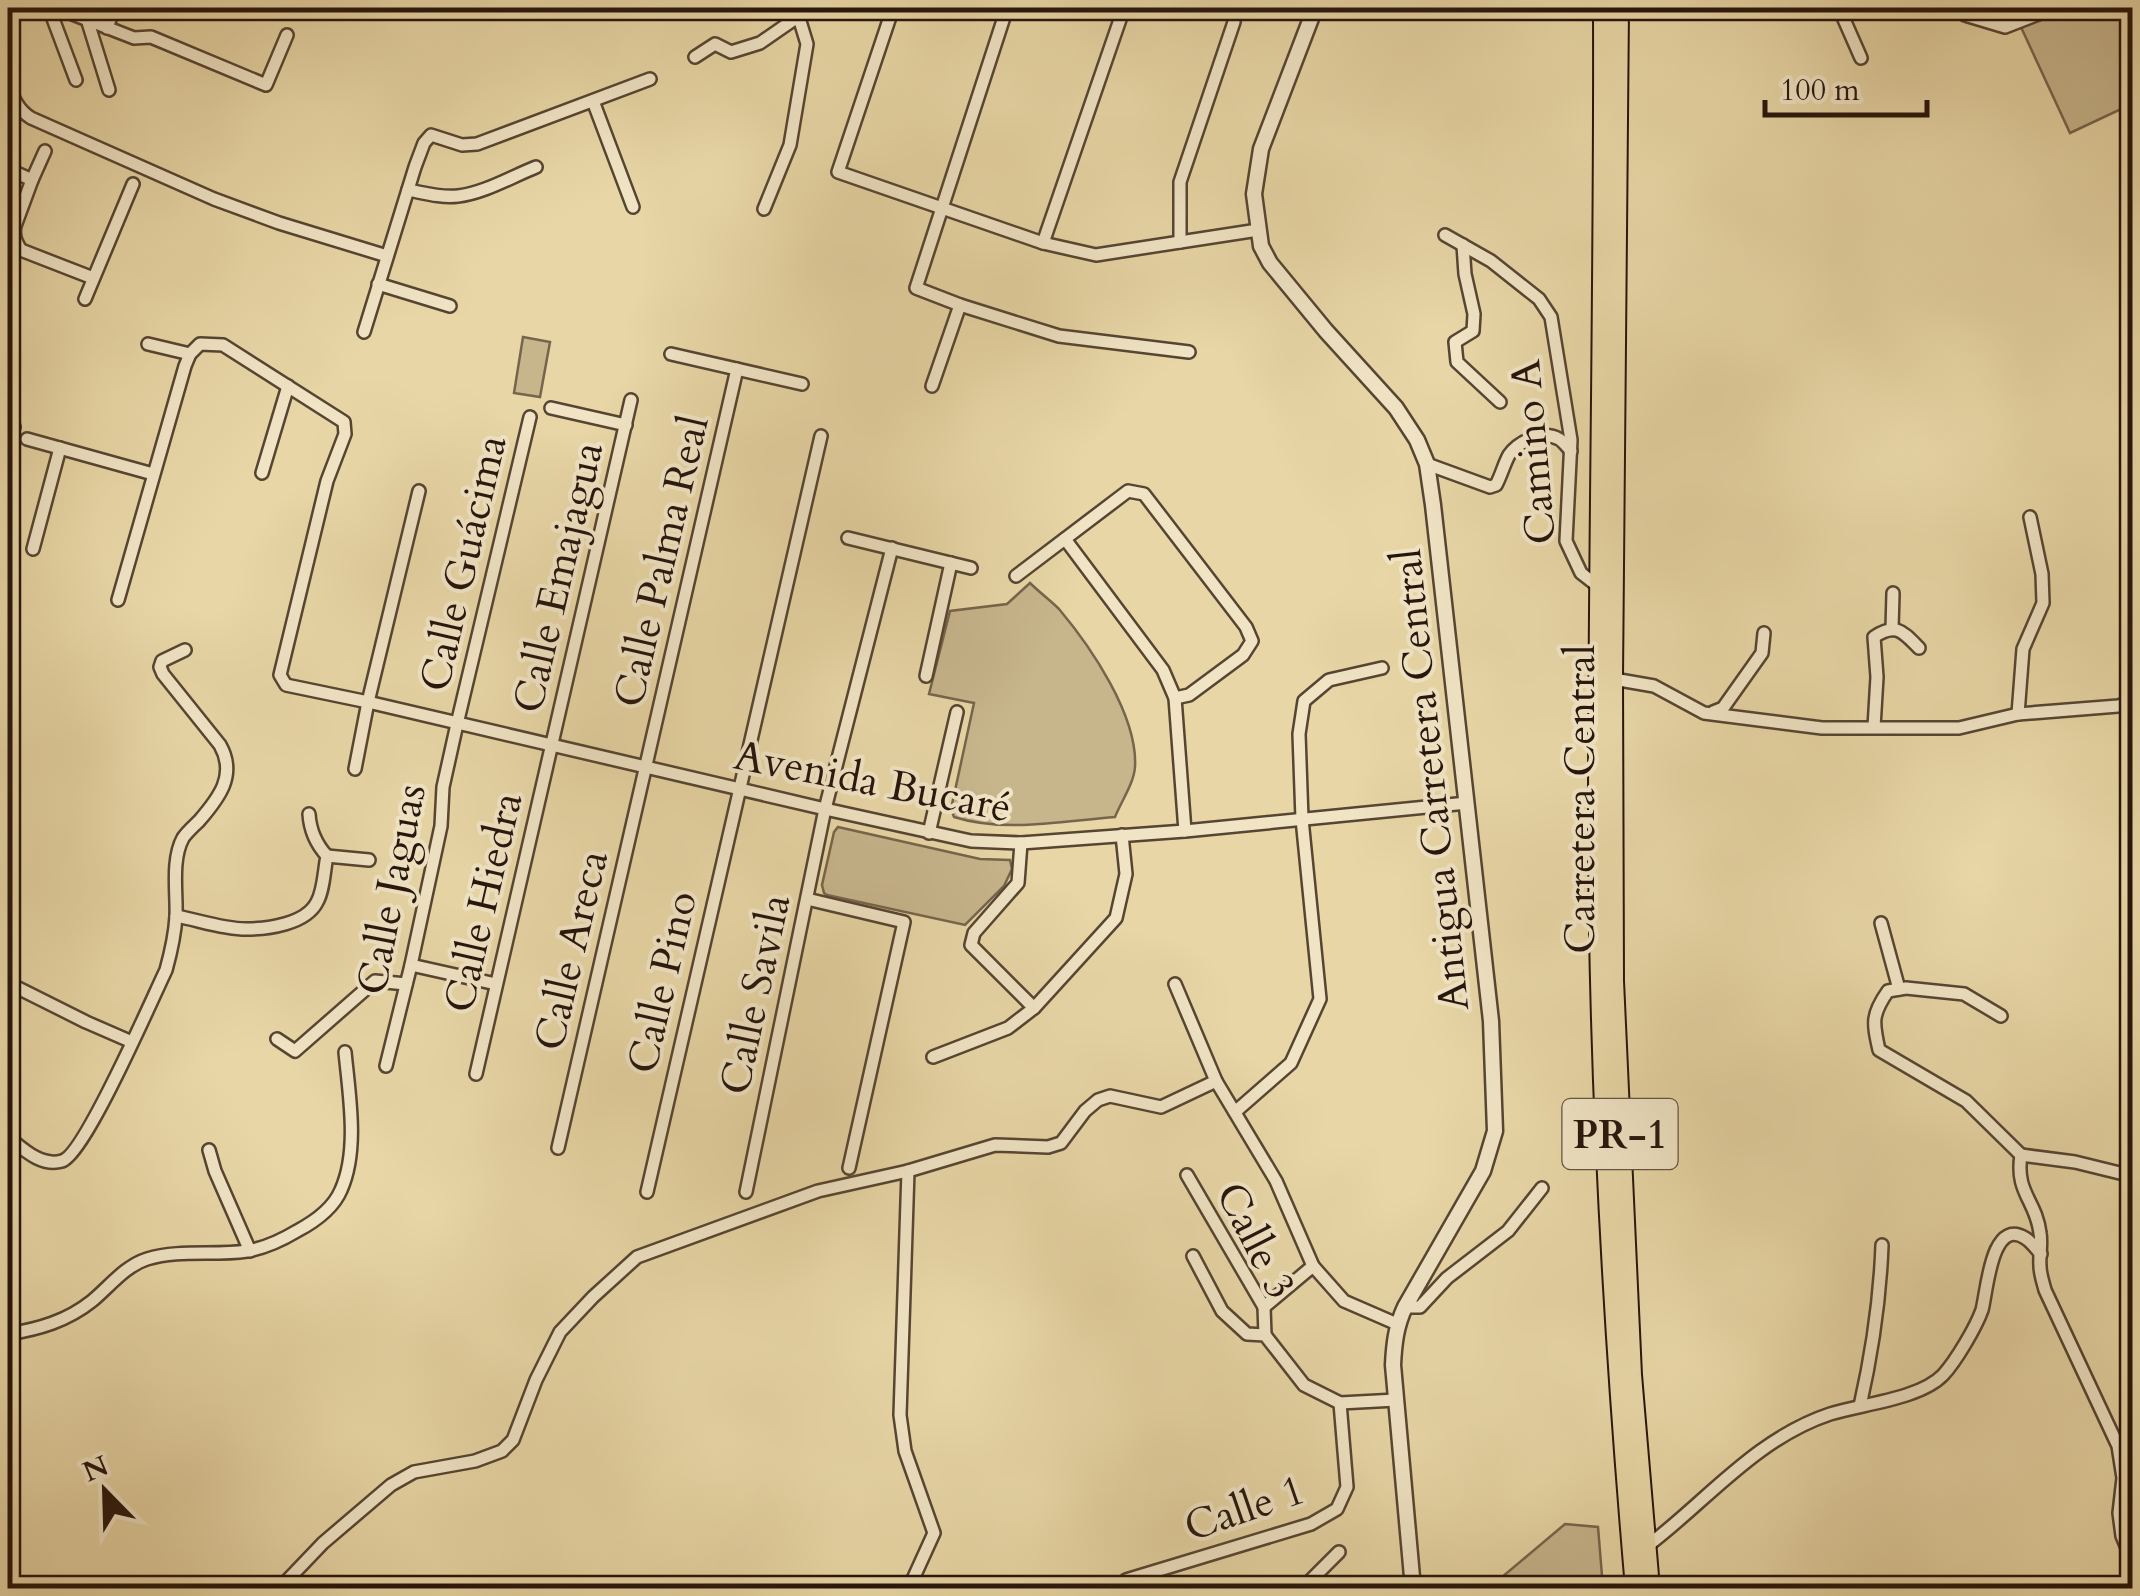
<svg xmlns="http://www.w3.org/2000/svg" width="2140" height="1596" font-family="Cardo,serif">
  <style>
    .green { fill: #c7b58c; stroke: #76654c; stroke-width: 2.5 }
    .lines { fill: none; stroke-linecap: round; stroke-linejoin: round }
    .minor-casing { stroke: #564532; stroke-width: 16 }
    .tertiary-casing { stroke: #564532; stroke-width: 19 }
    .trunk-casing { stroke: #26150c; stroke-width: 22 }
    .minor { stroke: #f0e4c5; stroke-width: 11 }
    .tertiary { stroke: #f0e4c5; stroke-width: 14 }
    .trunk { stroke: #e8d6a6; stroke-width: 18 }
    .labels { text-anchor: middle; stroke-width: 8; stroke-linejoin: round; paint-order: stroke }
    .shield { fill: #f0e4c5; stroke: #635344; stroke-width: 2.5 }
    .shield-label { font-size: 40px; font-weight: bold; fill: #26150c }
    .street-label { font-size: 42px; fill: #26150c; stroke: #f0e4c5 }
  </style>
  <rect width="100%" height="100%" fill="#e8d6a6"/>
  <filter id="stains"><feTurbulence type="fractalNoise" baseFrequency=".002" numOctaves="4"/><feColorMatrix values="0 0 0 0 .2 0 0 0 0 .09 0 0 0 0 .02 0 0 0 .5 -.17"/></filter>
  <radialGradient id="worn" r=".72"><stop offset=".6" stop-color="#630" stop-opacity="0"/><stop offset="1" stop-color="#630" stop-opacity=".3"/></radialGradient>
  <!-- green -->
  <g class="green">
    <path d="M2063,8H2132V104L2070,133L2020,25Z"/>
    <path d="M523,337L550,342L540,397L514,393Z"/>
    <path d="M1030,583C1039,592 1050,600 1059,609C1091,647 1138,716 1135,767C1134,783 1121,802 1115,817C1063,821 1004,833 954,817L951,809L974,703L929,694L950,611L1007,604Z"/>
    <path d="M838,827L980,859L1010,860L1012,869L1004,886L965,925L827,895L824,893L822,885L834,832Z"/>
    <path d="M1565,1524L1598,1527L1603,1588H1489Z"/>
  </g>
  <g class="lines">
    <!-- minor casing -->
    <g class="minor-casing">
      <g id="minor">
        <path d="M49,8L76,80"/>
        <path d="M57,8L134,38L151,37L266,85L287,35"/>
        <path d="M893,8L838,172L1043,243L1096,255L1258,230"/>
        <path d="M1007,8L916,288L960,305L1059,336L1189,352"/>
        <path d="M1839,8L1861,58"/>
        <path d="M1959,8L1965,15L2005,27L2054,8"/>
        <path d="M8,15L34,8"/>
        <path d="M87,19L109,90"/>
        <path d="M107,28L114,8"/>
        <path d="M695,57L715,44L731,52L760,43L799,16"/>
        <path d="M8,84C13,98 18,110 31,118L214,199L279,223L387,256"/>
        <path d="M593,101L633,207"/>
        <path d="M45,151L32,180L15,226C13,236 16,242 21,250L93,278"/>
        <path d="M8,169L32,180"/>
        <path d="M408,190C424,193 441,198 458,196C484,193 511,177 536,167"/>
        <path d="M764,209L790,145L807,44L796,8"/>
        <path d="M1445,235L1491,261L1539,299L1551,317L1571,440L1566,541L1581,573L1599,587"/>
        <path d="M1180,242V182L1234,22"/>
        <path d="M1043,243L1124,8"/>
        <path d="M1463,245L1465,274L1474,314L1473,331L1455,342L1457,362L1500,402"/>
        <path d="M378,284L450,306"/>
        <path d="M85,299L133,184"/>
        <path d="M364,332L415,167L424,143L431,135L462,145L477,144L650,79"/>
        <path d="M148,344L190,354"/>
        <path d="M671,354L802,384"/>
        <path d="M932,386L960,305"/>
        <path d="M551,408L626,425"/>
        <path d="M8,412L14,427L8,442"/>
        <path d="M27,439L153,474"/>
        <path d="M1427,464L1490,487L1496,485C1501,476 1504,464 1509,455C1519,441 1543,430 1559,439C1564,442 1567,447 1571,451"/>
        <path d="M262,473L288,386"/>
        <path d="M848,538L971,568"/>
        <path d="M1065,539L1163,670L1175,698L1185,831"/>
        <path d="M33,549L60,448"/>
        <path d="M1016,576L1128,491L1144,494L1246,627L1252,641L1243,655L1189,695L1175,698"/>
        <path d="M118,600L185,366L190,354L200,344L223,345L344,422L345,434L327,481L280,675L286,685L368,702L825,809L971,841L1021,843L1185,831L1467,803"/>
        <path d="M1892,629L1893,593"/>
        <path d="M926,676L951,563"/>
        <path d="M1608,678L1654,686L1704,713L1822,728H1959L2018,714L2118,706L2132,702"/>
        <path d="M1713,712L1723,708L1762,653L1764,633"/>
        <path d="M2018,714L2023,649L2043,603L2042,574L2030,517"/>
        <path d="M1874,727L1877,677L1874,637C1896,622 1903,632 1919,648"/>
        <path d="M355,769L368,702L419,491"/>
        <path d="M929,833L957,712"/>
        <path d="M1021,843L1018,883L974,933L971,945L1034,1008"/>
        <path d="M327,856L369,860"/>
        <path d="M807,899L904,922L849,1168"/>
        <path d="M176,916C198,920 223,929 246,929C268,929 306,924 317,902C324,890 324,870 327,856C316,844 310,830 309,814"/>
        <path d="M1881,923L1899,989"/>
        <path d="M411,965L496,984"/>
        <path d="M8,983L86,1022L132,1042"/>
        <path d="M1175,984L1216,1081L1276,1181L1313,1266L1344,1301L1397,1324"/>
        <path d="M2001,1016L1964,994L1906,988L1888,991C1871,1015 1873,1023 1879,1050L1966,1101L2021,1155"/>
        <path d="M277,1039L295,1051L375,981L406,984"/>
        <path d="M933,1057L1008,1028L1034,1008L1116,918L1126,874L1122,835"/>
        <path d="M386,1066L411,965L441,826L443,787L457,724L530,417"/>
        <path d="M476,1074L631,400"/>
        <path d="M1235,1112L1291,1063L1320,999L1302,819L1299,734L1304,701L1329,680L1382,668"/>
        <path d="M8,1137C23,1149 41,1167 62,1161C85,1154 152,999 166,970C171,952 175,934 176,916C177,893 171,860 183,838C187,832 194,826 199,821C219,798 237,775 220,745L163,674L160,667L162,661L185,650"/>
        <path d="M558,1148L737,369"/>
        <path d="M209,1150L215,1171L250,1251"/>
        <path d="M2021,1155C2015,1193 2036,1200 2040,1233C2042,1244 2039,1255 2040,1266C2040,1274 2043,1282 2045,1290L2118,1446L2123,1478L2119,1513L2122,1536L2132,1560"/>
        <path d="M2021,1155L2075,1162L2132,1176"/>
        <path d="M908,1171L900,1415L905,1451L934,1533L909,1588"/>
        <path d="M1187,1175L1264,1307L1265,1335"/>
        <path d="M647,1192L821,436"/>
        <path d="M746,1192L825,809L892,548"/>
        <path d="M1193,1256L1222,1311L1247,1334L1265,1335L1304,1385L1340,1403L1396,1400"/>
        <path d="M1264,1307L1313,1266"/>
        <path d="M1405,1307H1420L1447,1278L1508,1231L1542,1188"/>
        <path d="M8,1334C39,1329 67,1321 92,1301C110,1286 125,1266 147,1259C180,1249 214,1256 247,1251C265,1248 282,1240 297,1231C314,1222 333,1209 341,1190C359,1150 349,1094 345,1052"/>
        <path d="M1860,1406C1872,1353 1880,1300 1882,1245"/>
        <path d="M1646,1547C1706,1502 1755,1439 1830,1414C1862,1404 1920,1399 1943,1375C1956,1361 1976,1327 1982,1310C1987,1292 1991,1217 2025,1238C2031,1241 2036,1249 2041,1254"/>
        <path d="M1126,1580L1311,1524L1337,1509L1347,1487L1340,1403"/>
        <path d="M280,1588L323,1543L391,1485L414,1472L475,1461L502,1451L513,1440L536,1380L560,1332L593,1297L637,1257L818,1191L908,1171L995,1145L1048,1147L1061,1143L1085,1111L1098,1100L1110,1096L1161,1107L1216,1081"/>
        <path d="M1303,1588L1339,1552"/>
      </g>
    </g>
    <!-- tertiary casing -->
    <g class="tertiary-casing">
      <path id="tertiary" d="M1315,8L1261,149L1254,194L1261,246L1270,263L1326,331L1396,408L1417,440L1427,464L1433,505L1491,1021L1495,1131L1483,1171L1405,1307C1396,1326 1394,1344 1393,1365L1413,1588"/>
    </g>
    <!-- trunk casing -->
    <g class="trunk-casing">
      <g id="trunk">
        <path d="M1603,8C1604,278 1598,548 1598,818C1598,1075 1613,1333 1635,1588"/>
        <path d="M1619,8L1613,678L1614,981L1632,1375L1650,1588"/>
      </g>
    </g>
    <!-- minor -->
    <use href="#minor" class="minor"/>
    <!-- tertiary -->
    <use href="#tertiary" class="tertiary"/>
    <!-- trunk -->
    <use href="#trunk" class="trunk"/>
  </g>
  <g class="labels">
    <!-- shield labels -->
    <rect class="shield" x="1562.5" y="1099" width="115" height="70" rx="8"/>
    <g class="shield-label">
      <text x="1620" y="1148">PR-1</text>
    </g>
    <!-- street labels -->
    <g class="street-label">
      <text transform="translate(1532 452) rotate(-95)" y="15">Camino A</text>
      <text transform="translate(660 561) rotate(-77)" y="15">Calle Palma Real</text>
      <text transform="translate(462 563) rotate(-77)" y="15">Calle Guácima</text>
      <text transform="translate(557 577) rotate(-77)" y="15">Calle Emajagua</text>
      <text transform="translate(873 780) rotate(11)" y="15">Avenida Bucaré</text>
      <text transform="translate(1429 780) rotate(-96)" y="15">Antigua Carretera Central</text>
      <text transform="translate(1579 799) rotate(-90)" y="15">Carretera Central</text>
      <text transform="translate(390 889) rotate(-79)" y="15">Calle Jaguas</text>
      <text transform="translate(482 902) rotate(-77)" y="15">Calle Hiedra</text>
      <text transform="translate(570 950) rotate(-77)" y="15">Calle Areca</text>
      <text transform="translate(661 982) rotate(-77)" y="15">Calle Pino</text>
      <text transform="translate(754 994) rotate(-78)" y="15">Calle Savila</text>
      <text transform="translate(1257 1240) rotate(63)" y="15">Calle 3</text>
      <text transform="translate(1244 1507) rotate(-19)" y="15">Calle 1</text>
    </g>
  </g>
  <!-- margin -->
  <rect width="2140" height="1596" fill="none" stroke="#e8d6a6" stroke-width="40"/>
  <rect x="10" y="10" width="2120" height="1576" fill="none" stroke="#26150c" stroke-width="5"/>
  <rect x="20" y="20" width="2100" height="1556" fill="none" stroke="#26150c" stroke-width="2.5"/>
  <!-- north arrow -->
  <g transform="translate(105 1491) rotate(337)" stroke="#f0e4c5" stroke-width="8" paint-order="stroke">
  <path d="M0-8L18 38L0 25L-18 38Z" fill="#26150c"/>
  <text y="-15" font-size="28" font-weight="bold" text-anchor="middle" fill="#26150c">N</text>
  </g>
  <!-- scale -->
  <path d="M1765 100v15h162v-15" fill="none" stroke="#26150c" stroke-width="5"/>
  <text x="1780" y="100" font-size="30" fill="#26150c" stroke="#f0e4c5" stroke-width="8" paint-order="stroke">100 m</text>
  <rect width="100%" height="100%" filter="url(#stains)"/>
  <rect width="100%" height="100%" fill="url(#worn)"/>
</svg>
